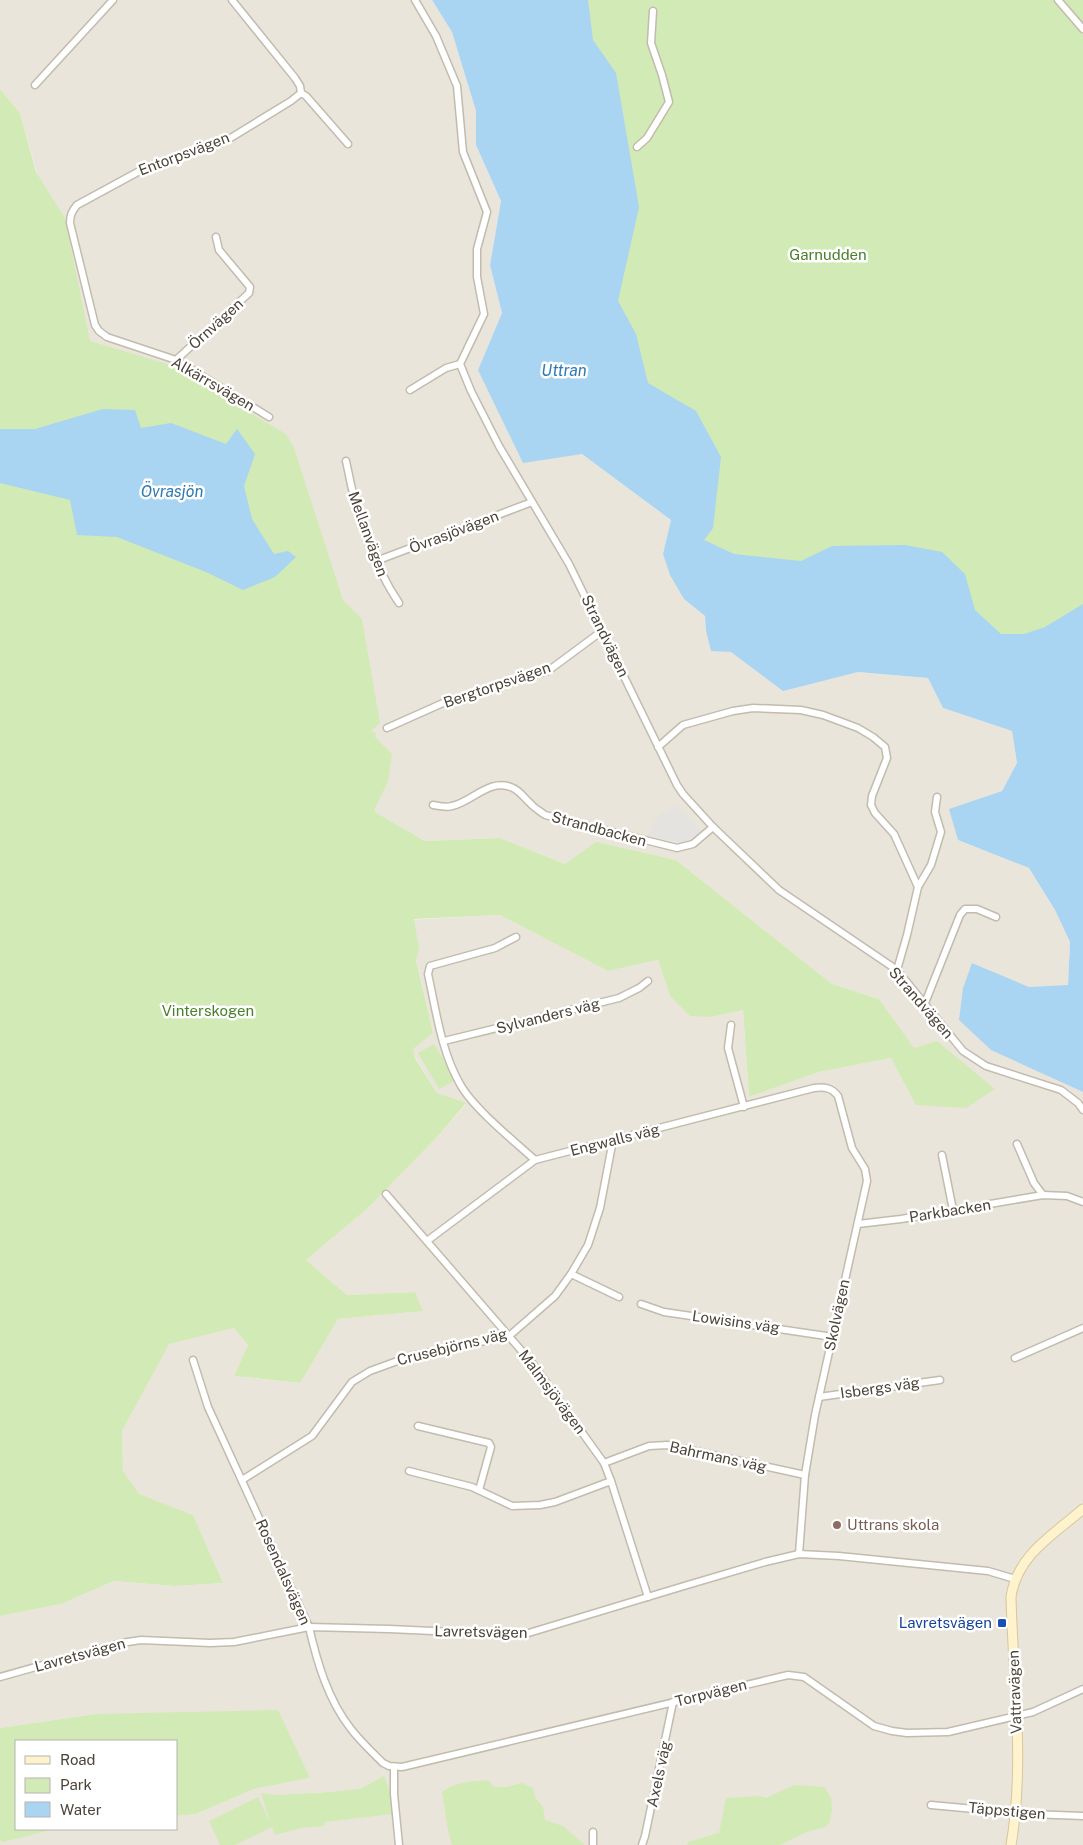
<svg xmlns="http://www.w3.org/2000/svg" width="1083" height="1845" font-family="'Public Sans',sans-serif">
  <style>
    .residential { fill: #eae5da }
    .green { fill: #d2eab5 }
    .parking { fill: #e5e3e0 }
    .water { fill: #a9d4f2 }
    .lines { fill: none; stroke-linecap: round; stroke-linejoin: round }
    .street-casing { stroke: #c2bbae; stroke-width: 9 }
    .secondary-casing { stroke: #d6c79b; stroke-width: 11 }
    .street { stroke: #fff; stroke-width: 6 }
    .secondary { stroke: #fff3cd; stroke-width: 9 }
    .education-dot { fill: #8d6e63; stroke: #fff; stroke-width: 2 }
    .transit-dot { fill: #1a4fb4; stroke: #fff; stroke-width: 2 }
    .labels { text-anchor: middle; stroke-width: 5; stroke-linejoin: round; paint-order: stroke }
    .street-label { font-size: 15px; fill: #4b4439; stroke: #fff }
    .park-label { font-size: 15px; fill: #4a7f2a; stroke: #fff }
    .education-label { font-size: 15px; fill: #785e54; stroke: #fff; text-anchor: start }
    .transit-label { font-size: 15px; fill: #164399; stroke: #fff; text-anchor: end }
    .water-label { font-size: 16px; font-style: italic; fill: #2e7ab2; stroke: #fff }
  </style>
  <rect width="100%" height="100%" fill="#f6f3ec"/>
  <!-- residential -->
  <path class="residential" d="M0,0H432L452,32L476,111V145L501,201L490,265L502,313L478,370L582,454L671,520L663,554L684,599L705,616L706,631L731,652L783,690L858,672L928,678L943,708L1012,731L1017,763L1002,791L950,809L958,840L1029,868L1055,910L1070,942L1068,986L1029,987L972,963L1051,1077L1083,1092V1845H0V1840L3,1841L55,1829H176V1816L196,1814L254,1789L310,1778L96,1714L0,1728V1616L61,1604L114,1581L174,1586L223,1583L193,1515L138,1494L123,1471L122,1431L168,1344L234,1328L248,1345L234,1376L299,1383L338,1319L423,1311L414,1292L347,1295L306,1260L368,1208L439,1135L466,1104L437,1093L411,1050L433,1033L407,920L500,915L608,971L658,960L670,996L712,1017L743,1010L749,1097L819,1072L891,1058L914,1049L879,999L832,984L676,860L596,843L565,864L500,838L425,841L373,811L388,782L370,732L103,409L20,113L0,89Z"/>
  <!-- green -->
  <g class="green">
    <path d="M508,0H1083V758L972,676L703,586Z"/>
    <path d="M0,89L20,113L36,172L65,218L90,341L167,364L286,434L294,448L342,597L341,598L362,619L380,723L371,731L376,733L375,737L392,754L388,782L375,808V812L425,841L500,838L565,864L596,842L676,860L832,984L879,999L914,1048L937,1041L995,1089L966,1108L916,1105L891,1058L819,1072L749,1097L743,1010L712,1017L690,1016L670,996L658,960L608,971L500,915L414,919L419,950L416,960L433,1033L413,1049L415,1058L437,1093L466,1103L439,1135L368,1208L306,1260L347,1295L415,1292L423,1311L338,1319L300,1383L234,1376L248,1345L234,1328L169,1344L122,1431L123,1471L139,1494L193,1515L223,1583L174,1586L114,1581L61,1604L0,1616Z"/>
    <path d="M434,1044L456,1080L439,1089L418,1053Z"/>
    <path d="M278,1710L310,1778L254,1789L196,1814L176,1816V1741H16V1829H55L3,1842L0,1840V1728L96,1714Z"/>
    <path d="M384,1776L391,1794L392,1814L325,1822L324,1826L301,1828L275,1835L272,1827L235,1845H220L209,1821L258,1797L270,1822L261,1793L276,1795L320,1793L360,1789Z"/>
    <path d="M488,1780L494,1787H507L522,1783L533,1788L535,1797L543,1807L545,1820L563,1826L585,1845H452L448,1831L442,1792C455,1782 472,1781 488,1780Z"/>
    <path d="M794,1785L824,1787L831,1797L832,1809L830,1822L825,1827L807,1832L780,1845H687L688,1842L719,1833L726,1798L760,1796L766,1798Z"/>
  </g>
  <!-- parking -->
  <path class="parking" d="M677,805L701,831L686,844L648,835L657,817Z"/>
  <!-- water -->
  <g class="water">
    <path d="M432,0H588L593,40L616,73L639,207L618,301L636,334L648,383L696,411L721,457L713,528L704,540L734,554L801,561L832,546L905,545L942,552L965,574L975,610L1001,634H1024L1045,627L1083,604V1092L991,1050L959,1020L963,988L972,963L1029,987L1068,985L1070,942L1055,910L1029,868L958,840L949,809L1002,791L1017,763L1012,731L943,708L928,678L858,672L783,691L731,652L711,651L706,631L705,616L684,599L670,575L663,554L671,520L582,454L523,463L478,370L502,313L490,265L501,201L476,145V111L452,32Z"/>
    <path d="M103,409L135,410L141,428L171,423L226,444L237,429L255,454L244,486L252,519L274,554L288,551L296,557L275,577L243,590L206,572L117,537L77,535L70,500L0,483V429H35Z"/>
  </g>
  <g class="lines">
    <!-- street casing -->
    <g class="street-casing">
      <g id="street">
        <path d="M232,0L295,78L300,86L301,93L306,96L348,144"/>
        <path d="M415,0L436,36L457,86L463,152L487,212L477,249V277L484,314L460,364L471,391L499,446L569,564L677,785L683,794L713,827L779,890L897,970L963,1051L986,1066L1061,1090L1078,1103L1083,1110"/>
        <path d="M1058,0L1083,29"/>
        <path d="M35,85L113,0"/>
        <path d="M637,147L647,138L669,102L662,75L651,43L653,11"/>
        <path d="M176,360L249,293L250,287L219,250L216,237"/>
        <path d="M410,390L446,368L460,364"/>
        <path d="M269,417L176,360L107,337L99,331L95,325L70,223C70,215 72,211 77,205L147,167L224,142L291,101L301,93"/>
        <path d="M346,461C355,509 372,563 399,603"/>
        <path d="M376,561L532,502"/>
        <path d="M387,728L443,703L548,671L602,631"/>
        <path d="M658,747L683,725L733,711L753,708L801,710L823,715L858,728L873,737L885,747L887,758L872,796L871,805L875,813L894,834L918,887L907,935L897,970"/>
        <path d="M433,805C439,806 445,808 452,806C472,802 490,777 513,788C520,791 524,798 530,803C534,808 540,811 545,815L677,848L693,844L713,827"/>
        <path d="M918,887L931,865L941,832L935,812L937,797"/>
        <path d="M516,937L495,948L430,966L428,974C436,1010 441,1051 460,1084C473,1108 514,1141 535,1160"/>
        <path d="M925,1003L960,915L965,909H977L996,917"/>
        <path d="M731,1025L728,1048L744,1107"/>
        <path d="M444,1041L619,998L639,988L648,981"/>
        <path d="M1017,1144L1034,1183L1043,1195"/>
        <path d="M942,1155L953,1210"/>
        <path d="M386,1194L533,1364L604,1463L611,1481L648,1597"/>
        <path d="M858,1224L901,1219L1043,1195L1067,1196L1083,1202"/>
        <path d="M427,1241L535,1160L814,1088C824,1087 831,1087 838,1096L852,1148L865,1169L867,1181L815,1415L805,1475L799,1554"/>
        <path d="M571,1274L619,1297"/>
        <path d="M641,1304L664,1312L833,1337"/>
        <path d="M1015,1358L1083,1328"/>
        <path d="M193,1360L208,1407L309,1627C317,1662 328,1700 351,1729C360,1741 372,1752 383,1763L389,1766L402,1767L788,1675L804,1677L874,1726L892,1731L907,1733L948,1732L1033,1712L1083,1689"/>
        <path d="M819,1397L940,1380"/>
        <path d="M418,1426L489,1443L491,1447L479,1490"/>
        <path d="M604,1463L649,1446L667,1445L805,1475"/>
        <path d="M409,1471L472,1487L512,1506L540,1505L555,1502L611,1481"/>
        <path d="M242,1480L312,1436L352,1382L370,1371L411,1356L509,1336L555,1296L571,1274L588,1245L600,1208L613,1140"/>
        <path d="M0,1677L121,1643L141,1640L210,1643L234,1642L309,1627L389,1629L522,1635L684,1586L765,1562L799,1554L839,1556L988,1571L1015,1579"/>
        <path d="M394,1767V1794L399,1845"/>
        <path d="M931,1805L1030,1814L1083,1816"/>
        <path d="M593,1832V1845"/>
        <path d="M642,1845L645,1836L673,1702"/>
      </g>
    </g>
    <!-- secondary casing -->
    <g class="secondary-casing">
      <path id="secondary" d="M1011,1845C1025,1764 1013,1679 1011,1597C1017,1555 1053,1535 1083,1509"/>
    </g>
    <!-- street -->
    <use href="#street" class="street"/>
    <!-- secondary -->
    <use href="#secondary" class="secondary"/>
  </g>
  <!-- markers -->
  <circle class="education-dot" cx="837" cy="1525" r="5"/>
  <rect class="transit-dot" x="997" y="1618" width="10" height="10" rx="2.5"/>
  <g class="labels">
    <!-- street labels -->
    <g class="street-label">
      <text transform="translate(184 154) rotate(-21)" y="5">Entorpsvägen</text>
      <text transform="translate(216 324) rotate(-42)" y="5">Örnvägen</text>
      <text transform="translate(213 384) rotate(30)" y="5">Alkärrsvägen</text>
      <text transform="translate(454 532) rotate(-21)" y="5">Övrasjövägen</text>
      <text transform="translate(368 534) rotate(70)" y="5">Mellanvägen</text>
      <text transform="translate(605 636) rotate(64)" y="5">Strandvägen</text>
      <text transform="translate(497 685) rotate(-19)" y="5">Bergtorpsvägen</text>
      <text transform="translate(599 829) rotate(15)" y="5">Strandbacken</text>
      <text transform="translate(921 1003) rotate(49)" y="5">Strandvägen</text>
      <text transform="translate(548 1016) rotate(-14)" y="5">Sylvanders väg</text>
      <text transform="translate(615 1140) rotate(-14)" y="5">Engwalls väg</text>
      <text transform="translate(950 1211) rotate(-9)" y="5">Parkbacken</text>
      <text transform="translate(837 1315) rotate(-78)" y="5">Skolvägen</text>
      <text transform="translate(736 1322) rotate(8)" y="5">Lowisins väg</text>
      <text transform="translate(452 1347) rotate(-14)" y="5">Crusebjörns väg</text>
      <text transform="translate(880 1388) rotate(-8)" y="5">Isbergs väg</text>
      <text transform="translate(552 1392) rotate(53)" y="5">Malmsjövägen</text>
      <text transform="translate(718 1457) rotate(12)" y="5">Bahrmans väg</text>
      <text transform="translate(283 1572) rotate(66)" y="5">Rosendalsvägen</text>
      <text transform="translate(481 1632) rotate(1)" y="5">Lavretsvägen</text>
      <text transform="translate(80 1655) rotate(-15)" y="5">Lavretsvägen</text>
      <text transform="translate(1015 1692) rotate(-92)" y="5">Vattravägen</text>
      <text transform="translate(711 1693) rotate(-14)" y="5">Torpvägen</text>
      <text transform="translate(659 1774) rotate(-78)" y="5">Axels väg</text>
      <text transform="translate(1007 1811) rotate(5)" y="5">Täppstigen</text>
    </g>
    <!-- park labels -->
    <g class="park-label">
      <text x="828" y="260">Garnudden</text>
      <text x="208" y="1016">Vinterskogen</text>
    </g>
    <!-- education labels -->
    <g class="education-label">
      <text x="847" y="1530">Uttrans skola</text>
    </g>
    <!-- transit labels -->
    <g class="transit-label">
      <text x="992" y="1628">Lavretsvägen</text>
    </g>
    <!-- water labels -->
    <g class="water-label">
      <text x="564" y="376">Uttran</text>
      <text x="172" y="497">Övrasjön</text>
    </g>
  </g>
  <!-- legend -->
  <rect x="15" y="1740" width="162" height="90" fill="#ffffff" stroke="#b7b4b0"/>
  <rect x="25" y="1756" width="25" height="8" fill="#fff3cd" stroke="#b7b4b0"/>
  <text x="60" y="1765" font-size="15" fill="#4b4439">Road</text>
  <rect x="25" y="1778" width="25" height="15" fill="#d2eab5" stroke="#b7b4b0"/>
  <text x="60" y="1790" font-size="15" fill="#4b4439">Park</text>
  <rect x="25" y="1802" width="25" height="15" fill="#a9d4f2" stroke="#b7b4b0"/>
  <text x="60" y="1815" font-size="15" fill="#4b4439">Water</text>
</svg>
